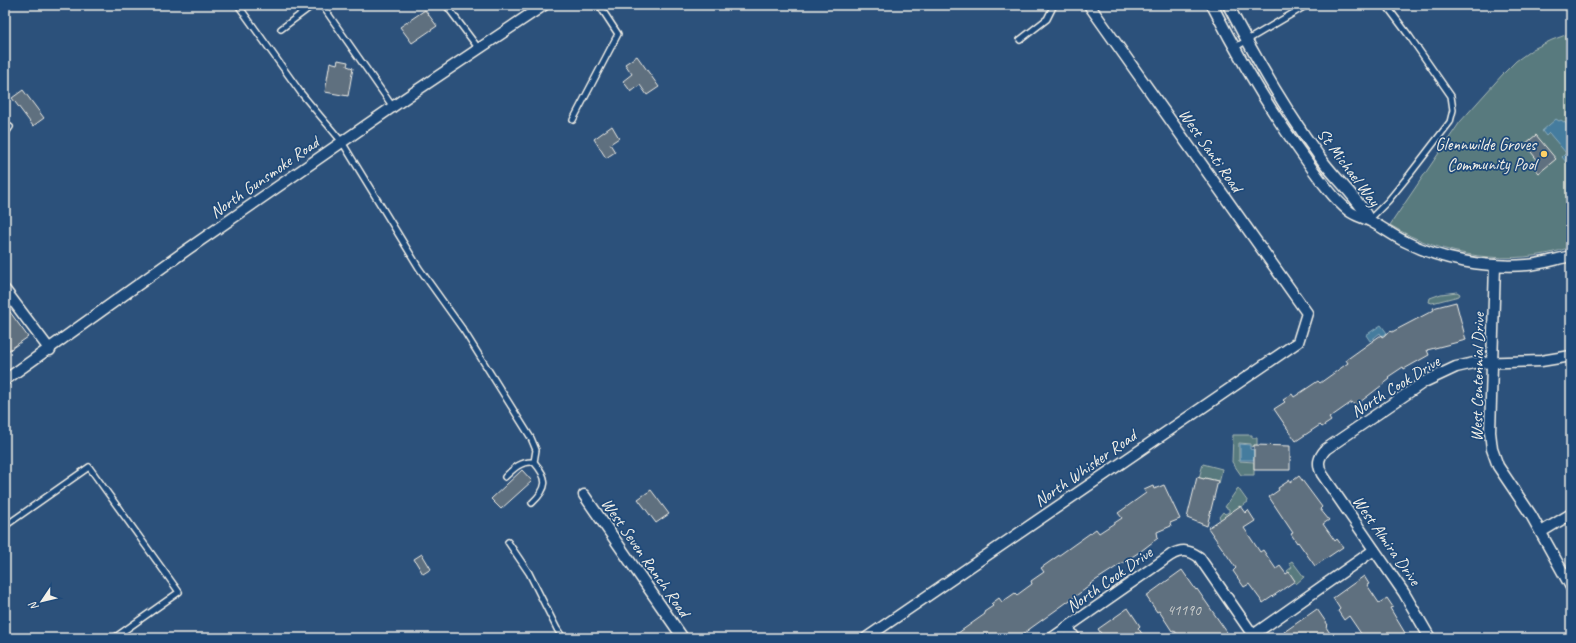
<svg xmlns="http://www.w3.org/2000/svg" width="1576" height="643" font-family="Caveat,sans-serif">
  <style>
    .green { fill: #587a7e; stroke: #a6b6b3 }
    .water { fill: #447c9e; stroke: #8aabbc }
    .building { fill: #5f6f7f; stroke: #f4f1e8 }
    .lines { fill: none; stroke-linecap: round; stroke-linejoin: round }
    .lane-casing { stroke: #f4f1e8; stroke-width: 8 }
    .street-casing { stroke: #f4f1e8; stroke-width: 13 }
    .lane { stroke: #1f4a7a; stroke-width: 5 }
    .street { stroke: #1f4a7a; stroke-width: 10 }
    .poi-dot { fill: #ffd166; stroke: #1f4a7a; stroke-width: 1.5 }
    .labels { text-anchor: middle; stroke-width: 3.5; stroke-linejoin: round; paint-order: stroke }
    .number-label { font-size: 15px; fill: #cfd0ce }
    .poi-label { font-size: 17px; fill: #f4f1e8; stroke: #1f4a7a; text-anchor: end }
    .street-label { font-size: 17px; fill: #f4f1e8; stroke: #1f4a7a }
  </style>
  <rect width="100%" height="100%" fill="#2c517b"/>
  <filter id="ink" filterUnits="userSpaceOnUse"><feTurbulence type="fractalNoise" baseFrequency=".025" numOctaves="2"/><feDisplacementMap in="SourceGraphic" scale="8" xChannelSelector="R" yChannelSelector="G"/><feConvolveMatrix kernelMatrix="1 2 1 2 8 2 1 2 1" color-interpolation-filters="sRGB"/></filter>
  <g filter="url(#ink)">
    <!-- green -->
    <g class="green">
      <path d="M1563,5H1571V19L1566,11Z"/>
      <path d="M1571,33V247C1511,268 1443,257 1390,225L1460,122L1503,74L1516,61L1533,49L1552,40Z"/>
      <path d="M1457,292L1460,294L1459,296L1432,303L1429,302L1430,298L1441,294Z"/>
      <path d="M1233,435H1252V438H1257V445L1251,447V444L1239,443V461L1254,462V475H1241L1232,462Z"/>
      <path d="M1203,464L1222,469L1219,484H1217L1218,481L1205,478L1204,479L1199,478Z"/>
      <path d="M1238,488L1248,502L1221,520L1219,517L1223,512L1225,514L1229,512V509L1225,507Z"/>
      <path d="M1292,561L1304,577L1296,584L1287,571L1292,567L1289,563Z"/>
    </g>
    <!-- water -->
    <g class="water">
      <path d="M1556,119L1559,121L1561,120L1571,127V159L1567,163L1562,157L1566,153L1549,133L1546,136L1542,131Z"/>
      <path d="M1381,325L1387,333L1382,336L1380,333L1370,341L1366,335Z"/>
      <path d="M1240,444L1250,445V449L1254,450V460H1240Z"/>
    </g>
    <!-- building -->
    <g class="building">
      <path d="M425,10L437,26L412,43L400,27Z"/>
      <path d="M637,56L659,87L647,95L640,85L631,92L623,81L632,74L625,64Z"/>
      <path d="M338,60L348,62L347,66L353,68L348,96L325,92L330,62L337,64Z"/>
      <path d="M23,90L44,118L33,126L12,98Z"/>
      <path d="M612,126L619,138L610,144L615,152L606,158L594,139Z"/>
      <path d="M1536,135L1556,159L1539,173L1533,166L1538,161L1525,144Z"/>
      <path d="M1456,302L1466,340L1427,350L1429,355L1404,369L1403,367L1388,377L1390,379L1355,406L1352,402L1329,418L1331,421L1322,427L1320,425L1296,441L1274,409L1285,402L1283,400L1292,394L1294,397L1318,381L1320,383L1348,363L1346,360L1381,335L1382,337L1391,331L1392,332L1434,310L1433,308Z"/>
      <path d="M5,305L28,337L5,353Z"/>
      <path d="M1254,445L1290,446V470H1254Z"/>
      <path d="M522,470L532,481L501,509L491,499Z"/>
      <path d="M1299,476L1322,507L1320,509L1329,520L1323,524L1335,541L1337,539L1343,547L1315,566L1298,542L1297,543L1291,534L1293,533L1269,497L1279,490L1278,488L1290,480V483Z"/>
      <path d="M1197,477L1204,479L1205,478L1218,481L1207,526L1187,518Z"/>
      <path d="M1164,485L1180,519L1170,523L1171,526L1157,532L1158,538L1141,551L1090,584L1091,585L1017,638H951L985,614L984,612L993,606L991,604L999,598L1002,602L1015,593L1017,595L1032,584L1031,581L1044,572L1041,568L1096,529L1099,533L1122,518L1118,513L1146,493L1144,490L1153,486L1154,489Z"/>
      <path d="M651,490L669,514L656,523L638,499Z"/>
      <path d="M1240,506L1245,513L1248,510L1255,521L1244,528L1260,552L1263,550L1276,569L1280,566L1286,574L1289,572L1295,581L1263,603L1249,584L1244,587L1233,571L1236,568L1208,528Z"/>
      <path d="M422,554L431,569L423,574L414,559Z"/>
      <path d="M1182,570L1196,590L1197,589L1231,638H1180L1174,630L1172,631L1159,611L1157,612L1146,596Z"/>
      <path d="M1364,576L1369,584L1367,585L1379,603L1387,598L1393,607L1390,608L1408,638H1364L1349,616L1344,620L1338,611L1340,609L1333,598Z"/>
      <path d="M1128,608L1140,626L1138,628L1145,638H1104L1098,629Z"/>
      <path d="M1317,609L1328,625L1326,627L1333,638H1288L1284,632Z"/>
    </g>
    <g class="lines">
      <!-- lane casing -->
      <g class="lane-casing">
        <g id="lane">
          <path d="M238,5L301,93L342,142L419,268L464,331L531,438L536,450L534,462"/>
          <path d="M322,5L393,107"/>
          <path d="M446,5L479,49"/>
          <path d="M5,12L6,11"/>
          <path d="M281,29L313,5"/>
          <path d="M1020,40L1047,19L1054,5"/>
          <path d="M1234,48L1307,5"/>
          <path d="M573,120L618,34L599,5"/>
          <path d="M5,134L10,127"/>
          <path d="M1369,220L1388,201L1410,174L1450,122L1453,110L1451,96L1410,37L1386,5"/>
          <path d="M505,477C514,468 521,461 534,462C549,479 548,488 532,503"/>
          <path d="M5,526L89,467L179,592L114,638"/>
          <path d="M508,542L529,573L557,629L563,638"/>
        </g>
      </g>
      <!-- street casing -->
      <g class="street-casing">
        <g id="street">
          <path d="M1212,5C1239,58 1269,109 1304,157C1316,174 1333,199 1349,211C1355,216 1363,217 1370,221C1382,227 1392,235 1404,241C1441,260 1485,268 1527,265C1542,264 1556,259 1571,256"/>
          <path d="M1228,5C1255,57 1284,108 1319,156C1334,178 1357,196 1369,220"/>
          <path d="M1495,265L1490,432L1492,449L1498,466L1531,515L1571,587"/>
          <path d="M5,290L50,350"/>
          <path d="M5,380L188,249L404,99L544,5"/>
          <path d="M584,495L683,638"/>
          <path d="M1541,532L1571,514"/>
          <path d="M1067,627L1075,638"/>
          <path d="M1253,635L1374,550"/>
          <path d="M866,638L1298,342L1307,313L1089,5"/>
          <path d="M1052,638L1171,555C1182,549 1189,550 1199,557L1255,638"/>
          <path d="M1430,638L1404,593L1322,474C1317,464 1318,458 1326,449L1424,382L1456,367L1474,363L1541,361L1571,356"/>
        </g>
      </g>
      <!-- lane -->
      <use href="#lane" class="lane"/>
      <!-- street -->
      <use href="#street" class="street"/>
    </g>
  </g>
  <!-- markers -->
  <circle class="poi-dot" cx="1544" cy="154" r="4"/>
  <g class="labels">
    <!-- number labels -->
    <g class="number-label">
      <text x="1184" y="615">41190</text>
    </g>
    <!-- poi labels -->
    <g class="poi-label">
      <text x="1536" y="150">Glennwilde Groves<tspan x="1536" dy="20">Community Pool</tspan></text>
    </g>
    <!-- street labels -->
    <g class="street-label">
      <text transform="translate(1211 150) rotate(55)" y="6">West Santi Road</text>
      <text transform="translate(1349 167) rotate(53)" y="6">St Michael Way</text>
      <text transform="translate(264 177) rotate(-35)" y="6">North Gunsmoke Road</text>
      <text transform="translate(1477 377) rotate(-89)" y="6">West Centennial Drive</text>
      <text transform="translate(1395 386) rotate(-32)" y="6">North Cook Drive</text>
      <text transform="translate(1085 468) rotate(-35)" y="6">North Whisker Road</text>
      <text transform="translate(1387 540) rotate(55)" y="6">West Almira Drive</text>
      <text transform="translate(646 557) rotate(55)" y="6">West Seven Ranch Road</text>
      <text transform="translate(1109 579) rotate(-35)" y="6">North Cook Drive</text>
    </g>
  </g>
  <!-- margin -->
  <rect width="1576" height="643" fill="none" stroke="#1f4a7a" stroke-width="20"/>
  <rect x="10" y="10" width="1556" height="623" fill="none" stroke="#f4f1e8" stroke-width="1.5" filter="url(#ink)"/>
  <!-- north arrow -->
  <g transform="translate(42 601) rotate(235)" stroke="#1f4a7a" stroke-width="3" paint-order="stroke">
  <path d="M0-3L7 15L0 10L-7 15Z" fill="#f4f1e8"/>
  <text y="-6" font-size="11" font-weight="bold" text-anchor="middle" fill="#f4f1e8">N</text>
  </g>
</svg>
